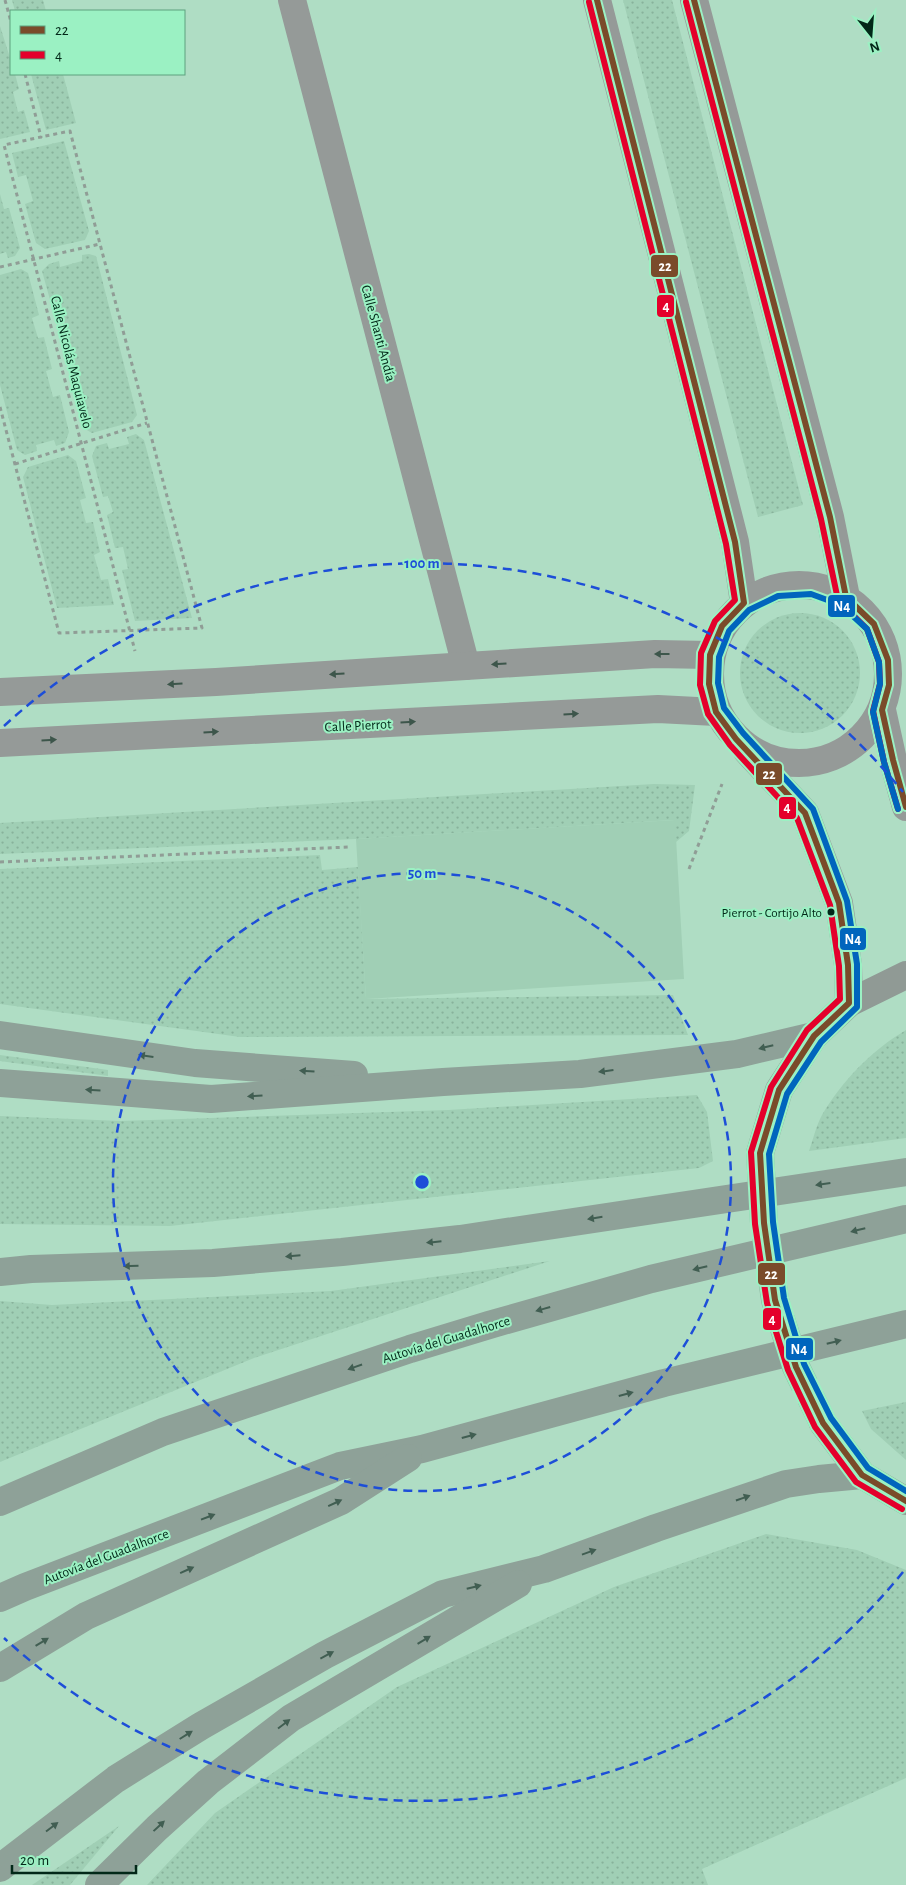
<svg xmlns="http://www.w3.org/2000/svg" width="906" height="1885" font-family="'Alegreya Sans',sans-serif">
  <style>
    .grass { fill: url(#grass-dots) }
    .park { fill: #a0cfb5 }
    .lines { fill: none; stroke-linecap: round; stroke-linejoin: round }
    .secondary-tunnel { stroke: #8cb9a2; stroke-width: 28; stroke-dasharray: 28 14; stroke-linecap: butt }
    .path { stroke: #909d96; stroke-width: 3; stroke-dasharray: 4 4; stroke-linecap: butt }
    .street { stroke: #959a98; stroke-width: 28 }
    .secondary { stroke: #909a95; stroke-width: 28 }
    .highway { stroke: #8ea198; stroke-width: 28 }
    .bus-1-casing { stroke: #9bf1c3; stroke-width: 10 }
    .bus-2-casing { stroke: #9bf1c3; stroke-width: 10 }
    .bus-3-casing { stroke: #9bf1c3; stroke-width: 10 }
    .bus-1 { stroke: #7a4b2a; stroke-width: 6 }
    .bus-2 { stroke: #e4002b; stroke-width: 6 }
    .bus-3 { stroke: #0065bd; stroke-width: 6 }
    .oneway { fill: #3d564b }
    .oneway2 { fill: #415e52 }
    .ring { fill: none; stroke: #1d4ed8; stroke-width: 2.5; stroke-dasharray: 9 6 }
    .bus-dot { fill: #022818; stroke: #9bf1c3; stroke-width: 2 }
    .labels { text-anchor: middle; stroke-width: 4; stroke-linejoin: round; paint-order: stroke }
    .bus-label { font-size: 13px; fill: #022818; stroke: #9bf1c3; text-anchor: end }
    .street-label { font-size: 14px; fill: #022818; stroke: #9bf1c3 }
    .centre { fill: #1d4ed8; stroke: #9bf1c3; stroke-width: 2.5 }
    .ring-label { font-size: 15px; text-anchor: middle; font-weight: bold; fill: #1d4ed8; stroke: #9bf1c3; stroke-width: 4; stroke-linejoin: round; paint-order: stroke }
    .line-badge { stroke: #9bf1c3; stroke-width: 2 }
    .badge-label { font-size: 14px; text-anchor: middle; font-weight: bold; fill: #fff }
  </style>
  <defs>
    <pattern id="grass-dots" width="8" height="8" patternUnits="userSpaceOnUse" patternTransform="scale(1.25)"><rect width="8" height="8" fill="#a0cfb5"/><path d="M2 2h.1M6 6h.1" fill="none" stroke="#88b29b" stroke-width="1.8" stroke-linecap="round"/></pattern>
  </defs>
  <rect width="100%" height="100%" fill="#afddc4"/>
  <!-- grass -->
  <g class="grass">
    <path d="M12,0H43L46,11H15Z"/>
    <path d="M623,0H672L803,505L758,517Z"/>
    <path d="M0,26L11,61V74H15L19,89L13,92L18,112L24,110L30,132L0,139Z"/>
    <path d="M31,74H63L76,123L46,130Z"/>
    <path d="M64,141L89,231L85,240L45,249L36,243L25,204L33,201L26,175L18,177L12,153Z"/>
    <path d="M0,194L4,209L9,208L20,248L15,256L8,258L6,252L0,254Z"/>
    <path d="M89,254L96,256L137,415L132,422L92,433L85,429L73,388L80,385L74,364L69,365L59,334L67,330L59,305L52,307L42,271L49,264L59,261L60,267L82,261V255Z"/>
    <path d="M21,269L28,273L39,315L32,318L38,338L44,337L52,369L46,371L53,397L60,395L69,432L65,443L56,446L54,440L36,445L37,451L25,455L17,450L0,385V275Z"/>
    <path d="M136,434L144,440L192,618L135,621L122,570L128,569L123,547L115,548L107,515L113,512L108,496L103,497L92,456L96,446L107,443L109,449L129,444L127,437Z"/>
    <path d="M68,455L76,461L86,498L80,500L86,523L93,522L100,552L94,555L101,580L108,579L114,605L57,608L23,477L28,467Z"/>
    <circle cx="800" cy="673" r="60"/>
    <path d="M654,784L695,785L689,831L676,842L674,820L356,839L0,854V823Z"/>
    <path d="M320,855L322,870L358,867L366,999L673,995L688,1035L240,1037L0,1004V869Z"/>
    <path d="M906,1030V1138L809,1151C813,1140 816,1126 822,1115C842,1081 872,1050 906,1030Z"/>
    <path d="M0,1055L108,1070V1076L0,1061Z"/>
    <path d="M697,1095L707,1112L713,1161L699,1168L170,1226L0,1224V1116L121,1121L448,1110Z"/>
    <path d="M550,1261L254,1358L0,1462V1301L52,1305L331,1291Z"/>
    <path d="M906,1402V1460L871,1429L862,1411Z"/>
    <path d="M766,1534L857,1550L906,1570V1778L702,1869L708,1885H147L215,1813L397,1687L614,1587Z"/>
    <path d="M119,1826L70,1885H32Z"/>
  </g>
  <!-- park -->
  <path class="park" d="M675,820L684,979L366,999L356,839Z"/>
  <g class="lines">
    <!-- secondary-tunnel -->
    <path class="secondary-tunnel" d="M760,1153L764,1223L775,1300L796,1367L823,1423"/>
    <!-- path -->
    <g class="path">
      <path d="M5,0L11,22"/>
      <path d="M25,74L41,137L4,145L135,651"/>
      <path d="M0,267L100,244"/>
      <path d="M0,407L59,633L202,628L70,131L41,137"/>
      <path d="M15,464L147,423"/>
      <path d="M0,862L349,847"/>
      <path d="M689,869L722,784"/>
    </g>
    <!-- street -->
    <g class="street">
      <path d="M292,0L466,666"/>
      <path d="M597,0L735,542L744,603"/>
      <path d="M694,0L830,517L846,597"/>
      <circle cx="799" cy="674" r="89"/>
      <path d="M0,692L216,682L655,654L710,655"/>
      <path d="M882,710L893,760L906,807"/>
      <path d="M0,743L658,709L716,712"/>
      <path d="M747,751L805,813L839,903L848,965L849,1003"/>
    </g>
    <!-- secondary -->
    <g class="secondary">
      <path d="M760,1153L779,1090L814,1036L849,1003L906,975"/>
      <path d="M823,1423L862,1475L906,1501"/>
    </g>
    <!-- highway -->
    <g class="highway">
      <path d="M0,1035L195,1063L354,1075"/>
      <path d="M0,1083L211,1099L443,1082L580,1074L737,1054L814,1036"/>
      <path d="M0,1272L31,1269L213,1263L342,1252L460,1239L906,1172"/>
      <path d="M0,1502L163,1432L410,1349L489,1325L651,1279L906,1219"/>
      <path d="M0,1598L25,1587L340,1466L422,1449L664,1383L906,1324"/>
      <path d="M0,1668L86,1616L341,1501L408,1458"/>
      <path d="M0,1868L116,1779L201,1726L325,1655L443,1594L544,1569L656,1528L786,1484L819,1479L862,1475"/>
      <path d="M99,1885L157,1828L208,1782L291,1718L518,1584"/>
    </g>
    <!-- bus-1 casing -->
    <g class="bus-1-casing">
      <g id="bus-1">
        <path d="M597,0L735,542L744,603L722,626L710,655L709,684L716,712L736,739L805,813L839,903L848,965L849,1003L814,1036L779,1090L760,1153L764,1223L775,1300L796,1367L823,1423L862,1475L906,1501"/>
        <path d="M694,0L830,517L846,597L874,624L888,660L889,685L882,710L893,760L906,807"/>
      </g>
    </g>
    <!-- bus-2 casing -->
    <g class="bus-2-casing">
      <g id="bus-2">
        <path d="M589,2L726,544L735,600L715,621L701,653L700,685L708,714L730,745L797,818L830,905L839,966L840,999L807,1030L771,1087L751,1152L755,1224L767,1303L788,1370L815,1427L856,1482L902,1509"/>
        <path d="M686,2L821,519L838,600L867,629L879,662L880,684L873,711L884,762L898,809"/>
      </g>
    </g>
    <!-- bus-3 casing -->
    <g class="bus-3-casing">
      <path id="bus-3" d="M898,809L884,762L873,712L880,684L879,662L867,629L841,605L811,594L778,596L749,610L729,631L719,657L718,683L724,708L743,733L813,809L847,901L857,964V1007L821,1042L787,1094L769,1154L773,1222L784,1298L804,1364L831,1418L868,1468L906,1491"/>
    </g>
    <!-- bus-1 -->
    <use href="#bus-1" class="bus-1"/>
    <!-- bus-2 -->
    <use href="#bus-2" class="bus-2"/>
    <!-- bus-3 -->
    <use href="#bus-3" class="bus-3"/>
  </g>
  <!-- one-way arrows -->
  <defs><path id="oneway-solid" d="M-6-.8H1V-3.2L6.5 0L1 3.2V.8H-6Z" transform="scale(1.25)"/></defs>
  <g class="oneway">
    <use href="#oneway-solid" transform="translate(662 654) rotate(180)"/>
    <use href="#oneway-solid" transform="translate(499 664) rotate(176)"/>
    <use href="#oneway-solid" transform="translate(337 674) rotate(176)"/>
    <use href="#oneway-solid" transform="translate(175 684) rotate(177)"/>
    <use href="#oneway-solid" transform="translate(571 714) rotate(-3)"/>
    <use href="#oneway-solid" transform="translate(408 722) rotate(-3)"/>
    <use href="#oneway-solid" transform="translate(211 732) rotate(-3)"/>
    <use href="#oneway-solid" transform="translate(49 740) rotate(-3)"/>
  </g>
  <g class="oneway2">
    <use href="#oneway-solid" transform="translate(766 1047) rotate(166)"/>
    <use href="#oneway-solid" transform="translate(146 1056) rotate(-172)"/>
    <use href="#oneway-solid" transform="translate(307 1071) rotate(-176)"/>
    <use href="#oneway-solid" transform="translate(606 1071) rotate(173)"/>
    <use href="#oneway-solid" transform="translate(93 1090) rotate(-176)"/>
    <use href="#oneway-solid" transform="translate(255 1096) rotate(176)"/>
    <use href="#oneway-solid" transform="translate(823 1184) rotate(172)"/>
    <use href="#oneway-solid" transform="translate(595 1218) rotate(171)"/>
    <use href="#oneway-solid" transform="translate(858 1230) rotate(166)"/>
    <use href="#oneway-solid" transform="translate(434 1242) rotate(174)"/>
    <use href="#oneway-solid" transform="translate(293 1256) rotate(175)"/>
    <use href="#oneway-solid" transform="translate(131 1266) rotate(178)"/>
    <use href="#oneway-solid" transform="translate(700 1268) rotate(166)"/>
    <use href="#oneway-solid" transform="translate(543 1309) rotate(164)"/>
    <use href="#oneway-solid" transform="translate(834 1342) rotate(-14)"/>
    <use href="#oneway-solid" transform="translate(355 1367) rotate(161)"/>
    <use href="#oneway-solid" transform="translate(626 1394) rotate(-15)"/>
    <use href="#oneway-solid" transform="translate(469 1436) rotate(-15)"/>
    <use href="#oneway-solid" transform="translate(743 1498) rotate(-19)"/>
    <use href="#oneway-solid" transform="translate(335 1503) rotate(-25)"/>
    <use href="#oneway-solid" transform="translate(208 1517) rotate(-21)"/>
    <use href="#oneway-solid" transform="translate(589 1552) rotate(-20)"/>
    <use href="#oneway-solid" transform="translate(187 1570) rotate(-24)"/>
    <use href="#oneway-solid" transform="translate(474 1587) rotate(-14)"/>
    <use href="#oneway-solid" transform="translate(424 1640) rotate(-31)"/>
    <use href="#oneway-solid" transform="translate(42 1642) rotate(-31)"/>
    <use href="#oneway-solid" transform="translate(327 1655) rotate(-28)"/>
    <use href="#oneway-solid" transform="translate(284 1724) rotate(-37)"/>
    <use href="#oneway-solid" transform="translate(186 1735) rotate(-32)"/>
    <use href="#oneway-solid" transform="translate(159 1826) rotate(-43)"/>
    <use href="#oneway-solid" transform="translate(52 1827) rotate(-37)"/>
  </g>
  <!-- distance rings -->
  <g class="ring">
    <circle cx="422" cy="1182" r="309"/>
    <path d="M903 1572A619 619 0 0 1 4 1638M4 726A619 619 0 0 1 903 792"/>
  </g>
  <!-- markers -->
  <circle class="bus-dot" cx="831" cy="912" r="4.5"/>
  <g class="labels">
    <!-- bus labels -->
    <g class="bus-label">
      <text x="822" y="917">Pierrot - Cortijo Alto</text>
    </g>
    <!-- street labels -->
    <g class="street-label">
      <text transform="translate(379 333) rotate(75)" y="5">Calle Shanti Andía</text>
      <text transform="translate(72 362) rotate(76)" y="5">Calle Nicolás Maquiavelo</text>
      <text transform="translate(358 725) rotate(-3)" y="5">Calle Pierrot</text>
      <text transform="translate(446 1339) rotate(-17)" y="5">Autovía del Guadalhorce</text>
      <text transform="translate(106 1556) rotate(-21)" y="5">Autovía del Guadalhorce</text>
    </g>
  </g>
  <circle cx="422" cy="1182" r="8" class="centre"/>
  <g class="ring-label">
    <text x="422" y="568">100 m</text>
    <text x="422" y="878">50 m</text>
  </g>
  <g class="line-badge">
    <rect x="650" y="254" width="29" height="24" rx="5" fill="#7a4b2a"/>
    <rect x="656" y="294" width="19" height="24" rx="5" fill="#e4002b"/>
    <rect x="827" y="594" width="29" height="24" rx="5" fill="#0065bd"/>
    <rect x="755" y="762" width="28" height="24" rx="5" fill="#7a4b2a"/>
    <rect x="778" y="796" width="19" height="24" rx="5" fill="#e4002b"/>
    <rect x="839" y="927" width="28" height="24" rx="5" fill="#0065bd"/>
    <rect x="757" y="1262" width="29" height="24" rx="5" fill="#7a4b2a"/>
    <rect x="762" y="1307" width="20" height="24" rx="5" fill="#e4002b"/>
    <rect x="785" y="1337" width="29" height="24" rx="5" fill="#0065bd"/>
  </g>
  <g class="badge-label">
    <text x="665" y="271">22</text>
    <text x="666" y="311">4</text>
    <text x="842" y="611">N4</text>
    <text x="769" y="779">22</text>
    <text x="787" y="812">4</text>
    <text x="853" y="944">N4</text>
    <text x="771" y="1279">22</text>
    <text x="772" y="1324">4</text>
    <text x="799" y="1354">N4</text>
  </g>
  <!-- legend -->
  <rect x="10" y="10" width="175" height="65" fill="#9bf1c3" stroke="#5ea17f"/>
  <rect x="20" y="26" width="25" height="8" fill="#7a4b2a" stroke="#5ea17f"/>
  <text x="55" y="35" font-size="15" fill="#022818">22</text>
  <rect x="20" y="51" width="25" height="8" fill="#e4002b" stroke="#5ea17f"/>
  <text x="55" y="60" font-size="15" fill="#022818">4</text>
  <!-- north arrow -->
  <g transform="translate(871 35) rotate(163)" stroke="#9bf1c3" stroke-width="4" paint-order="stroke">
  <path d="M0-4L9 19L0 12L-9 19Z" fill="#022818"/>
  <text y="-8" font-size="14" font-weight="bold" text-anchor="middle" fill="#022818">N</text>
  </g>
  <!-- scale -->
  <path d="M12 1865v8h124v-8" fill="none" stroke="#022818" stroke-width="2.5"/>
  <text x="20" y="1865" font-size="15" fill="#022818" stroke="#9bf1c3" stroke-width="4" paint-order="stroke">20 m</text>
</svg>
